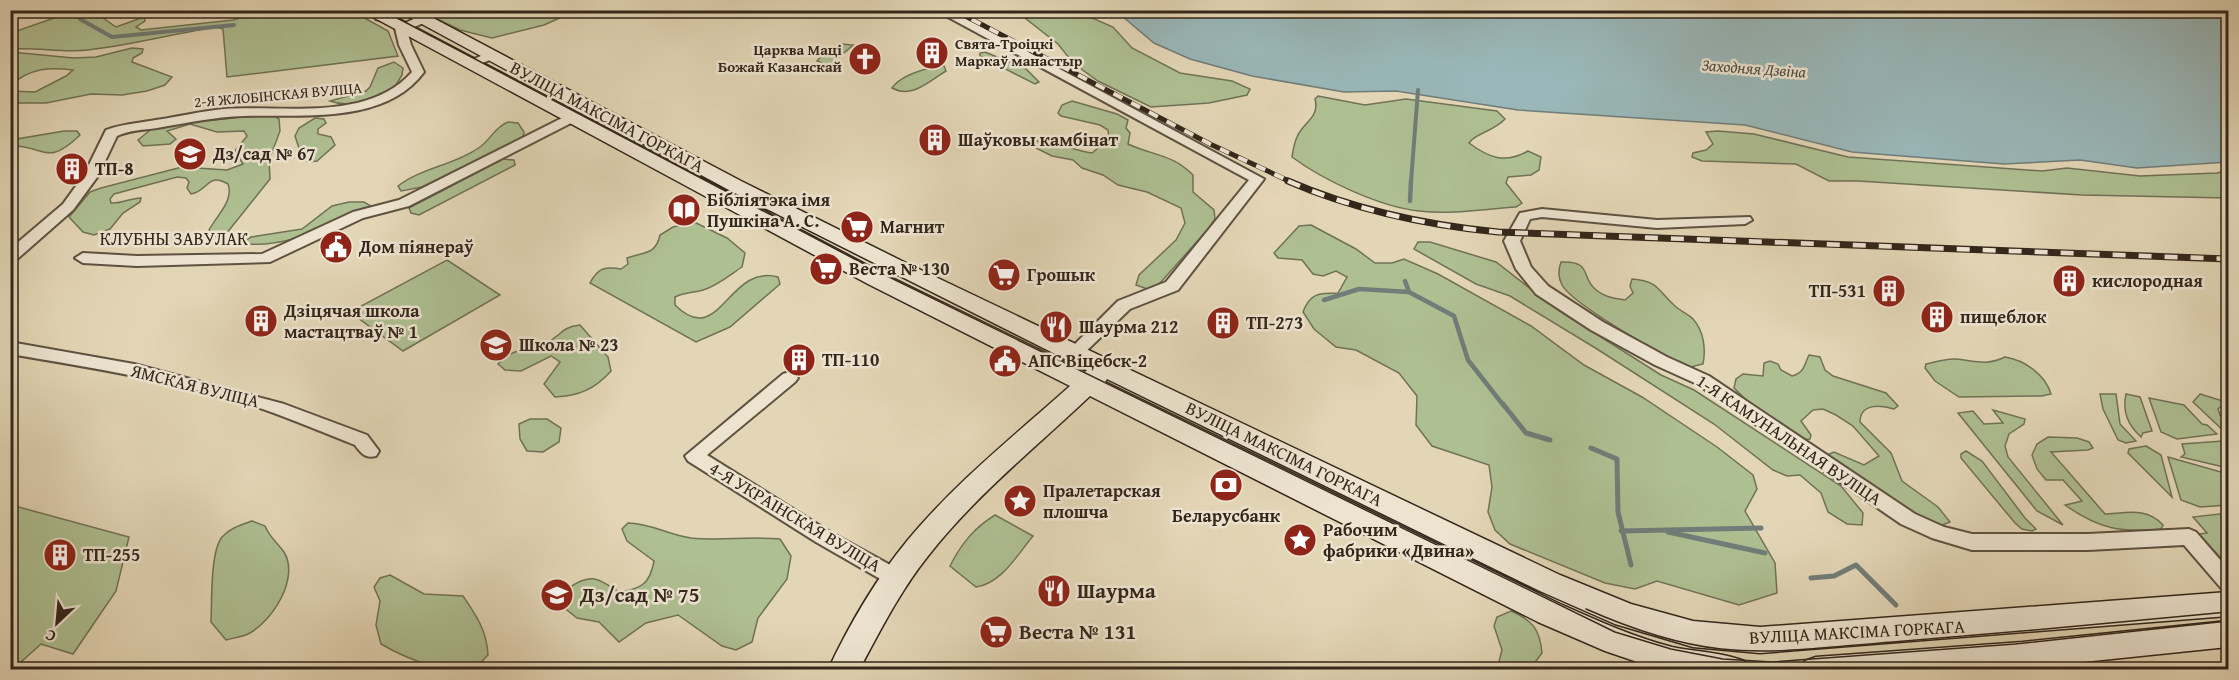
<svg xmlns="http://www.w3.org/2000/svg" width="2239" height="680" font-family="'Gentium Book Plus',serif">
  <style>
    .green { fill: #aebf92; stroke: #707256; stroke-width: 1.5 }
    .water { fill: #99b7b8; stroke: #707d79; stroke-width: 1.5 }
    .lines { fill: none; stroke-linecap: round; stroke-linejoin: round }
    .stream-far2 { stroke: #707d79; stroke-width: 4 }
    .stream-far1 { stroke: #707d79; stroke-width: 4.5 }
    .stream { stroke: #707d79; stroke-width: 5 }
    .street-casing { stroke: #5f5242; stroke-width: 4 }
    .secondary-casing { stroke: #33261b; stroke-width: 3 }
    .street { fill: #ede4d0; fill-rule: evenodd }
    .secondary { fill: #ede4d0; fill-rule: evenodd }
    .tram { stroke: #33261b; stroke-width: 1.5 }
    .rail-far1-casing { stroke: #33261b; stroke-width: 5 }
    .rail-casing { stroke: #33261b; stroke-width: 7 }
    .rail-far1 { stroke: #ede4d0; stroke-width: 4; stroke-dasharray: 10; stroke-linecap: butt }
    .rail { stroke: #ede4d0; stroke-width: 4.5; stroke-dasharray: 13; stroke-linecap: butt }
    .labels { text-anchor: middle; stroke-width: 5; stroke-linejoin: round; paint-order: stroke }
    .far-poi-label { font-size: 15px; font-weight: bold; fill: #33261b; stroke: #ede4d0; text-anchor: start }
    .far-street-label { font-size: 15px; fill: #33261b; stroke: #ede4d0 }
    .far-water-label { font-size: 16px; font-style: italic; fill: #4c4a42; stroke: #ede4d0 }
    .street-label { font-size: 18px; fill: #33261b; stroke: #ede4d0 }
    .poi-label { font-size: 18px; font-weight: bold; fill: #33261b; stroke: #ede4d0; text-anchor: start }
    .near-poi-label { font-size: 21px; font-weight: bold; fill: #33261b; stroke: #ede4d0; text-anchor: start }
  </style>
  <rect width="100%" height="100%" fill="#e3d6b6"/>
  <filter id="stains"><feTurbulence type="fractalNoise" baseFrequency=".00333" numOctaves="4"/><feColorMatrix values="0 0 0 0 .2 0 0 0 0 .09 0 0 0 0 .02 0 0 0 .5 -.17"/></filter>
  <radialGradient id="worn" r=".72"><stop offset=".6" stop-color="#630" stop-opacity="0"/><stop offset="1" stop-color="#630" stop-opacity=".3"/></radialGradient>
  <!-- green -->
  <g class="green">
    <path d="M352,11L388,31L398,56L227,77L223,29L216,27C173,34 131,45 88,50C62,53 38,47 11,49V33L74,11H103L96,13L116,27L144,17L145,21L136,27L141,30L233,20L264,11Z"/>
    <path d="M428,11H458L469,16L504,11H575L544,25L492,38L460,30L431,16Z"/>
    <path d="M1016,11H1076L1113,27L1132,48L1180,73L1232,81L1250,89L1247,95L1209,103L1151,107L1098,81L1073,63L1058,44Z"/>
    <path d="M841,44L853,45L829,66L817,61L824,53Z"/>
    <path d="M132,48L143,49L142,53L133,58L132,62L172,77L165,85L147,91L122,95L91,94L46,103H11V91L35,92L66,76L73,70C49,67 30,68 11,85V52L74,58L96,57Z"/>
    <path d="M985,52L1026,69L1039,82L1035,84L980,56V53Z"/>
    <path d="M394,62L403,68L402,75L393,90C373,98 351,109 330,101L366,91L370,87L378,68Z"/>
    <path d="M939,66H944L946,71C929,81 912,99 892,88C901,75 924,69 939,66Z"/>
    <path d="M1318,96L1365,105L1406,99L1497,111L1505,119C1493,132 1475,133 1469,143C1489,158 1505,164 1528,151L1541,157L1539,170L1531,175L1508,177L1506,183L1522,203L1516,207C1485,209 1450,215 1419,211C1380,207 1323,180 1292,157C1293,151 1294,143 1297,137C1303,122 1320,118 1315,99Z"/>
    <path d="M1072,101L1117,114L1128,120L1126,128L1130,133L1128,144C1154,156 1172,154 1193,175V192L1214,210L1215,219L1209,228L1161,282L1150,290L1136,285L1139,275L1176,240L1185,223L1181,208L1147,192L1118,185L1103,175L1082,168L1073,160L1052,156L1032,146L1036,141C1055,140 1073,151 1092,153L1109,139L1108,130L1100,125L1061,116L1058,113L1062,105Z"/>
    <path d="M271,114L279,119L280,131L269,160L270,179L226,234L215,236L209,230C217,215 234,201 228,184C207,172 209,191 191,194L187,188L189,182L186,178L177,177L114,194L110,199L111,203C122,204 130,198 141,198L140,202L123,213L110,229L94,235L83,232L69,217L90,192L101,188L182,167L227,170L243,164L235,151L247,136L244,131L217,132L190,124L167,131L176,139L170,144L143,146L138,140L155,126Z"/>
    <path d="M315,118L324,119L326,123L318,129V134L331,137L335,145L317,161L308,162L297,154L299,148L295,136L299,128Z"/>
    <path d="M508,122L518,123L524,132L523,137L422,187L401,191L398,186C423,167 455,165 480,147C491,139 495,127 508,122Z"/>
    <path d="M64,131H77L80,135C46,168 45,145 11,146V140Z"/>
    <path d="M1718,131L1754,134L1848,157L2042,171L2067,168L2140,176L2217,173L2228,170V198L2082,195L1858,181H1829L1796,164L1702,161L1692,157L1693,153L1706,150L1713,144L1706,132Z"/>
    <path d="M503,159L514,160L515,165L419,215L411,213L409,208Z"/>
    <path d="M349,202H364L371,206L363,212C326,227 288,247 248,244L246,240L251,237L302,229L332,206Z"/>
    <path d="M694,222L727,238L745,253L742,267C730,275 717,286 703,290C694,293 685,292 675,297V305C720,350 728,263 778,277L780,284L730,327L696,342L590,283C598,268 605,266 621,269L628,264L627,258C643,252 656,255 660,235L673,227Z"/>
    <path d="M1311,225L1356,249L1375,263H1392L1404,259L1438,274L1531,326L1584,365L1642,397L1717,447L1753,475L1757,489L1745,511L1775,563L1777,593L1739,605L1657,581L1635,589L1605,583L1510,544L1495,530L1488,512L1492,487L1489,465L1432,446L1416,425L1417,396L1399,373L1356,350L1336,347L1314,329L1303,312C1310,293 1319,293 1338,293L1347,277L1336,271L1323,276L1313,274L1302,260L1278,258L1274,253L1299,226Z"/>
    <path d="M1418,242H1430L1496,262L1558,310L1661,375L1694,390L1841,486L1863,513L1862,525L1847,524L1828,512L1821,493L1800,475L1787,476L1773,470L1714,424L1597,349L1510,296L1476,284L1414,249Z"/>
    <path d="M447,260L500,295L403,351L350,312Z"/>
    <path d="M1561,262C1592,261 1581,276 1594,288C1603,297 1613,298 1625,300L1633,293L1630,286L1632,279C1659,281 1657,290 1674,305C1680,311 1688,314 1693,319C1704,331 1706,350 1703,364L1691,367L1680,365C1657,351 1572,304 1562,285C1558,277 1558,270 1561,262Z"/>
    <path d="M580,325L608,357L611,371C595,389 579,396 555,397L544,384L560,362L551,356L521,371L505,370L498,364C512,347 528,351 546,343C561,336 561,327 580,325Z"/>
    <path d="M1809,355L1820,357L1825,370L1833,376L1886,393L1898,406L1894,409C1881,405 1860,403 1860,422L1891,453L1902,481L1938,507L1950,522L1940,526L1924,521L1827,455L1834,452L1864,465L1879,456L1853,426L1836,415L1823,409L1813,410L1801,421L1811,435L1810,439C1787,443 1750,404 1734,388L1736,379L1743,374L1763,376L1764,363L1770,361L1778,364L1781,370L1792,376C1805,372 1804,365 1809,355Z"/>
    <path d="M2005,357C2024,360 2045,374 2051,394L2042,396L1959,397L1935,381L1925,368L1926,364C1935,362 1947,358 1956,359C1975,361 1987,366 2005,357Z"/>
    <path d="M2100,394H2116L2120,424L2136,441L2126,443L2118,440L2103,409Z"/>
    <path d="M2126,394L2140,397L2152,431L2143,433L2141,437C2128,425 2122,412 2126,394Z"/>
    <path d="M2200,394L2226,402L2218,409L2220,415L2228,423V435L2193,402Z"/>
    <path d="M2149,398L2184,405L2202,424L2207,425L2217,434L2177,439L2161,432Z"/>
    <path d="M1993,410L2025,419L2024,424L2009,434L2005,446L2008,457L2063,525L2037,511L1958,413L1973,411L1984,424L2003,423Z"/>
    <path d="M530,419H547L561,428L559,442L543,452L527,451L520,439L519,424Z"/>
    <path d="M2048,437L2077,438L2089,442L2093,448L2088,450L2051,452L2105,514C2127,513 2147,507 2163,525L2161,529C2121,533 2099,529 2065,505L2082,501L2063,480H2046L2037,469L2032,455L2037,444Z"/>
    <path d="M2223,441L2228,447V468L2181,457L2185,454L2182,444Z"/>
    <path d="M2146,446L2161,455L2172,497L2128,453L2129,449Z"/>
    <path d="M1966,451L1982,461L2025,518L2036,529L2032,531L2022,529L2015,523L1961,458V454Z"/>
    <path d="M2168,457L2228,474V505L2200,507L2181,500Z"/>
    <path d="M11,505L129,537L116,591L73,654L41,644L12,670Z"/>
    <path d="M2228,513V566L2199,534L2207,533L2193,517Z"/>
    <path d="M995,515L1033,536C1018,554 1001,584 976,587L950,566C961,544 974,528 995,515Z"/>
    <path d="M252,521L265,526C270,538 277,542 284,552C300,578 272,622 248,634C242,637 233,638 226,640L211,622C212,602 210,552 222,537C230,528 241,525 252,521Z"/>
    <path d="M628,523C650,523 669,535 691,538C720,541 750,536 780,539L791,556L787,579L758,618L752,642L736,650L722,646L678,615L646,623L619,642L599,622L577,618L562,606L567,589C590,573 596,577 619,592C641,589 650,584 654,561L627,541L622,529Z"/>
    <path d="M390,575L424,594L463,596C476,615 487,631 488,655C485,658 481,663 478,665C453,679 403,657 381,644L376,625L380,601L374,587L380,578Z"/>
    <path d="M1511,611C1532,620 1540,629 1542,653L1530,669H1497L1502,650L1494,626L1497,617Z"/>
  </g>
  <!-- water -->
  <path class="water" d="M1648,10L1705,15L1754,10L2228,11V162L2137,168L2080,160L2004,164L1902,156L1852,152L1745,125L1518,110L1396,91L1344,92L1252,76L1190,59L1154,43L1116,11Z"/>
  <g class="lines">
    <!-- stream-far2 -->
    <g class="stream-far2">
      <path d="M87,10L80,15V19L112,37L234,25"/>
      <path d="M1411,182L1418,90"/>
    </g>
    <!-- stream-far1 -->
    <g class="stream-far1">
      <path d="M1410,201L1411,181"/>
      <path d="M1405,281L1409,292L1454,316L1468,360L1504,406"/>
      <path d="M1324,300L1359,289L1409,292"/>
    </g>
    <!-- stream -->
    <g class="stream">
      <path d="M1503,404L1526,433L1550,440"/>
      <path d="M1591,448L1617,459L1618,512L1631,565"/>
      <path d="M1621,531L1761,528"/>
      <path d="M1668,532L1765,553"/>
      <path d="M1811,578L1834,576L1856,565L1896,605"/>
    </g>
    <!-- street casing -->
    <g class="street-casing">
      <g id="street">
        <path d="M391,10H407L386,22L376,19Z"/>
        <path d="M935,10H950L1264,179L1178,290L1130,309L1080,357L1074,359L1066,353L1118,301L1166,282L1249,180Z"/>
        <path d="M422,15L428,19L426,22L407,30L411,45L424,72C385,125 302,114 244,116C214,117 186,123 157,128C143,130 130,130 117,136L98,176L73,210L15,261L10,263V249L63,204L84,175L106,130C122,124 139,123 156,120C178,117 201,111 224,109C284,105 368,122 412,72L399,45L395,28Z"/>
        <path d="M491,51L495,52V58L470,68L464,64Z"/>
        <path d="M570,114L577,118L575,121L409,206L363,218L270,262L137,266L83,263L75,258L83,253L137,256L262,254L353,212L399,200Z"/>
        <path d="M1542,209L1657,220L1750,217L1752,220L1745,224L1657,228L1542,217L1530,219L1520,241L1531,267L1548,286L1603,322L1667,357L1709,376L1915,514L1944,527L1972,534H2088L2189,529L2196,532L2228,569V590L2221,588L2184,545L2088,550H1972L1932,538L1901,524L1697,384L1655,365L1591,330L1536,294L1516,269L1504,241L1520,213Z"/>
        <path d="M10,342L134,364L284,404L367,435L379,451L376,456C365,459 361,453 355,445C328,434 301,423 274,413C189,383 99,369 10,354Z"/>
        <path d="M789,372L798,378L795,382L707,455L830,532L903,572L906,578L903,584L896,586L889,584L816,542L688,461L685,456L783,374Z"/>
      </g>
    </g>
    <!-- secondary casing -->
    <g class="secondary-casing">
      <g id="secondary">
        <path d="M360,10H382L884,274L1085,372L1087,370L727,189L396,10H418L741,181L902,261L1560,575L1631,604L1693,621L1760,627L2228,592V616L1760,653L1693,647L1615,624L1540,591L1107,379L1105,382L1560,604C1596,620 1633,637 1672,647C1696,652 1721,652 1744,661L1748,670H1661L1605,651L1538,622L1090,396C1035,448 975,496 928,556C900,591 880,631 859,670H828C849,625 876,579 907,541C955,483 1014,436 1070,386L868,284Z"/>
        <path d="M2228,621V647L2005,670H1801L1805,661L1816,657L2023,642Z"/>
      </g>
    </g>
    <!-- street -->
    <use href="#street" class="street"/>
    <!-- secondary -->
    <use href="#secondary" class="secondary"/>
    <!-- tram -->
    <g class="tram">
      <path d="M382,10L883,274L1615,632L1671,649L1723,659L1772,662L2015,644L2228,621"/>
      <path d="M1586,609C1629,628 1674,644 1721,649C1778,655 1836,646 1893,642C2005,633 2116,623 2228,612"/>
    </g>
    <!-- rail-far1 casing -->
    <g class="rail-far1-casing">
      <path id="rail-far1" d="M954,10L1210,144L1291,182"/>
    </g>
    <!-- rail casing -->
    <g class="rail-casing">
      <path id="rail" d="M1288,181C1355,210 1425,225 1498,232L2228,259"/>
    </g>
    <!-- rail-far1 -->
    <use href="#rail-far1" class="rail-far1"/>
    <!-- rail -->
    <use href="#rail" class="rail"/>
  </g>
  <!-- icons -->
  <defs>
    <g id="building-disc" transform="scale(1.725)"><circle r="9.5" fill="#8f2418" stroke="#ede4d0"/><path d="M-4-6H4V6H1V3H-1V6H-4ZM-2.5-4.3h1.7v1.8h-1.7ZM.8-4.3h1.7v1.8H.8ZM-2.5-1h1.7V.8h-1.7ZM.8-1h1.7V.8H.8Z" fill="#fff"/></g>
    <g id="church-disc" transform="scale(1.725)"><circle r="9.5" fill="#8f2418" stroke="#ede4d0"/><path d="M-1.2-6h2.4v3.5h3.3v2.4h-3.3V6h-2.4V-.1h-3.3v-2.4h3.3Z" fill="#fff"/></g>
    <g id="school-disc" transform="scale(1.725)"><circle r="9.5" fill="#8f2418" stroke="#ede4d0"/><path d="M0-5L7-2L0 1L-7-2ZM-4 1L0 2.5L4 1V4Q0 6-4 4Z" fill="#fff"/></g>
    <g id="library-disc" transform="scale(1.725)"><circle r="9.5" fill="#8f2418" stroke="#ede4d0"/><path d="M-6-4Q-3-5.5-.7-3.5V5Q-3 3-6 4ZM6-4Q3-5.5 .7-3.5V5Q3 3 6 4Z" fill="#fff"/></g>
    <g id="supermarket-disc" transform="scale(1.725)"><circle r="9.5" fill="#8f2418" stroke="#ede4d0"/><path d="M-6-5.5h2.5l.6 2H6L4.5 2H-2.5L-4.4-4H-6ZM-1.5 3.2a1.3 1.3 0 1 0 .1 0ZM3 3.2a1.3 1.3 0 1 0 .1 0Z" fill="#fff"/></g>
    <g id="civic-disc" transform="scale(1.725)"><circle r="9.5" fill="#8f2418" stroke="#ede4d0"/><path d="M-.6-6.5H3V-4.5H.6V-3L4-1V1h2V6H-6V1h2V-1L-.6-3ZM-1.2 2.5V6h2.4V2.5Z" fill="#fff"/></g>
    <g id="restaurant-disc" transform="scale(1.725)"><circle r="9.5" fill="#8f2418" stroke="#ede4d0"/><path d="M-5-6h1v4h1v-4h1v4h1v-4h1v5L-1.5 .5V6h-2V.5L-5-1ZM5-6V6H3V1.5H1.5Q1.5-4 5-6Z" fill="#fff"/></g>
    <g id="bank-disc" transform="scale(1.725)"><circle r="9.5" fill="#8f2418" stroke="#ede4d0"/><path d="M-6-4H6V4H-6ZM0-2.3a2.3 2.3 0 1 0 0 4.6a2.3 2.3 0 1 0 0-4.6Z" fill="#fff"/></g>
    <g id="sight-disc" transform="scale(1.725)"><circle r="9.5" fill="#8f2418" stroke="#ede4d0"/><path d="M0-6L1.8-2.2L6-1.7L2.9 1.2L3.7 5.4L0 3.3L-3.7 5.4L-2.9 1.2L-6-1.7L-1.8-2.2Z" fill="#fff"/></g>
  </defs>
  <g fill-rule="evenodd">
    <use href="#building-disc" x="932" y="53"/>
    <use href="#church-disc" x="865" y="59"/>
    <use href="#building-disc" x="935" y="140"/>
    <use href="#school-disc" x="190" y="154"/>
    <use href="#building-disc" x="72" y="169"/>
    <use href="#library-disc" x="684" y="210"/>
    <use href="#supermarket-disc" x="857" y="227"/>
    <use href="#civic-disc" x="336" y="247"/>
    <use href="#supermarket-disc" x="826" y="269"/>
    <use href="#supermarket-disc" x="1004" y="275"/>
    <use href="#building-disc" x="2069" y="281"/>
    <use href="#building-disc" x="1889" y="291"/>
    <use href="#building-disc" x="1937" y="317"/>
    <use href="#building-disc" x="261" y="321"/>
    <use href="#building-disc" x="1223" y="323"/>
    <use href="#restaurant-disc" x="1056" y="327"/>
    <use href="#school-disc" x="496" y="345"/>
    <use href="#building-disc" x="799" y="360"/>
    <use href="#civic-disc" x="1005" y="361"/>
    <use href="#bank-disc" x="1226" y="485"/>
    <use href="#sight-disc" x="1020" y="501"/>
    <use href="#sight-disc" x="1300" y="540"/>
    <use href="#building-disc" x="60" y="555"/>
    <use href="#restaurant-disc" x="1054" y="591"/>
    <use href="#school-disc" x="557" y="595"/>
    <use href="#supermarket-disc" x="996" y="632"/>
  </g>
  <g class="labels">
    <!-- far-poi labels -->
    <g class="far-poi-label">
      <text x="955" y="49">Свята-Троіцкі<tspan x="955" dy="17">Маркаў манастыр</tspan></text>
      <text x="842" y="55" text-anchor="end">Царква Маці<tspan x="842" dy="17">Божай Казанскай</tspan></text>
    </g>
    <!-- far-street labels -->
    <g class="far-street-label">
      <text transform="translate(278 95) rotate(-5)" y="5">2-Я ЖЛОБІНСКАЯ ВУЛІЦА</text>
    </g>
    <!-- far-water labels -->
    <g class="far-water-label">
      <text transform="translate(1754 68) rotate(4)" y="6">Заходняя Дзвіна</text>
    </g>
    <!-- street labels -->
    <g class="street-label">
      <text transform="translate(607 117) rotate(28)" y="6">ВУЛІЦА МАКСІМА ГОРКАГА</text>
      <text x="174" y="245">КЛУБНЫ ЗАВУЛАК</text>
      <text transform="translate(195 386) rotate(14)" y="6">ЯМСКАЯ ВУЛІЦА</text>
      <text transform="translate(1789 440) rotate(34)" y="6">1-Я КАМУНАЛЬНАЯ ВУЛІЦА</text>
      <text transform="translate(1284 454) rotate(26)" y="6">ВУЛІЦА МАКСІМА ГОРКАГА</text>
      <text transform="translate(795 517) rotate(31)" y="6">4-Я УКРАІНСКАЯ ВУЛІЦА</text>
      <text transform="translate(1857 632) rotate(-3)" y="6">ВУЛІЦА МАКСІМА ГОРКАГА</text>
    </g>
    <!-- poi labels -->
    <g class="poi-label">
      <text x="958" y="146">Шаўковы камбінат</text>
      <text x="213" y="160">Дз/сад № 67</text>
      <text x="95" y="175">ТП-8</text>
      <text x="707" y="206">Бібліятэка імя<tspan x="707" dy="21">Пушкіна А. С.</tspan></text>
      <text x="880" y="233">Магнит</text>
      <text x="359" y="253">Дом піянераў</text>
      <text x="849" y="275">Веста № 130</text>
      <text x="1027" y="281">Грошык</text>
      <text x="2092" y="287">кислородная</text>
      <text x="1866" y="297" text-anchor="end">ТП-531</text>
      <text x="284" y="317">Дзіцячая школа<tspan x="284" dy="21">мастацтваў № 1</tspan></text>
      <text x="1960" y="323">пищеблок</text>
      <text x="1246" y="329">ТП-273</text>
      <text x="1079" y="333">Шаурма 212</text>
      <text x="519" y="351">Школа № 23</text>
      <text x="822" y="366">ТП-110</text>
      <text x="1028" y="367">АПС Віцебск-2</text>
      <text x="1043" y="497">Пралетарская<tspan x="1043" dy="21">плошча</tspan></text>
      <text x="1226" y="522" text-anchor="middle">Беларусбанк</text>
      <text x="1323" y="536">Рабочим<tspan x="1323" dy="21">фабрики «Двина»</tspan></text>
      <text x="83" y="561">ТП-255</text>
    </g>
    <!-- near-poi labels -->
    <g class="near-poi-label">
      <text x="1077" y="598">Шаурма</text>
      <text x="580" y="602">Дз/сад № 75</text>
      <text x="1019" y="639">Веста № 131</text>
    </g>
  </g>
  <!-- margin -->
  <rect width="2239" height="680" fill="none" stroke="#e3d6b6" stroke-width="36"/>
  <rect x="12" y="12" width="2215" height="656" fill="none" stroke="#33261b" stroke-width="3"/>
  <rect x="18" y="18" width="2203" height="644" fill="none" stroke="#33261b" stroke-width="1.5"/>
  <!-- north arrow -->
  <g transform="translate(57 623) rotate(206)" stroke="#ede4d0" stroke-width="4.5" paint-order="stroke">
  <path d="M0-4.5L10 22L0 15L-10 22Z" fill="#33261b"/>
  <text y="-9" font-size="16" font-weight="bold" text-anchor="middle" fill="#33261b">С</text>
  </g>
  <rect width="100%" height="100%" filter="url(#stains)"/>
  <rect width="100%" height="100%" fill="url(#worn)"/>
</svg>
